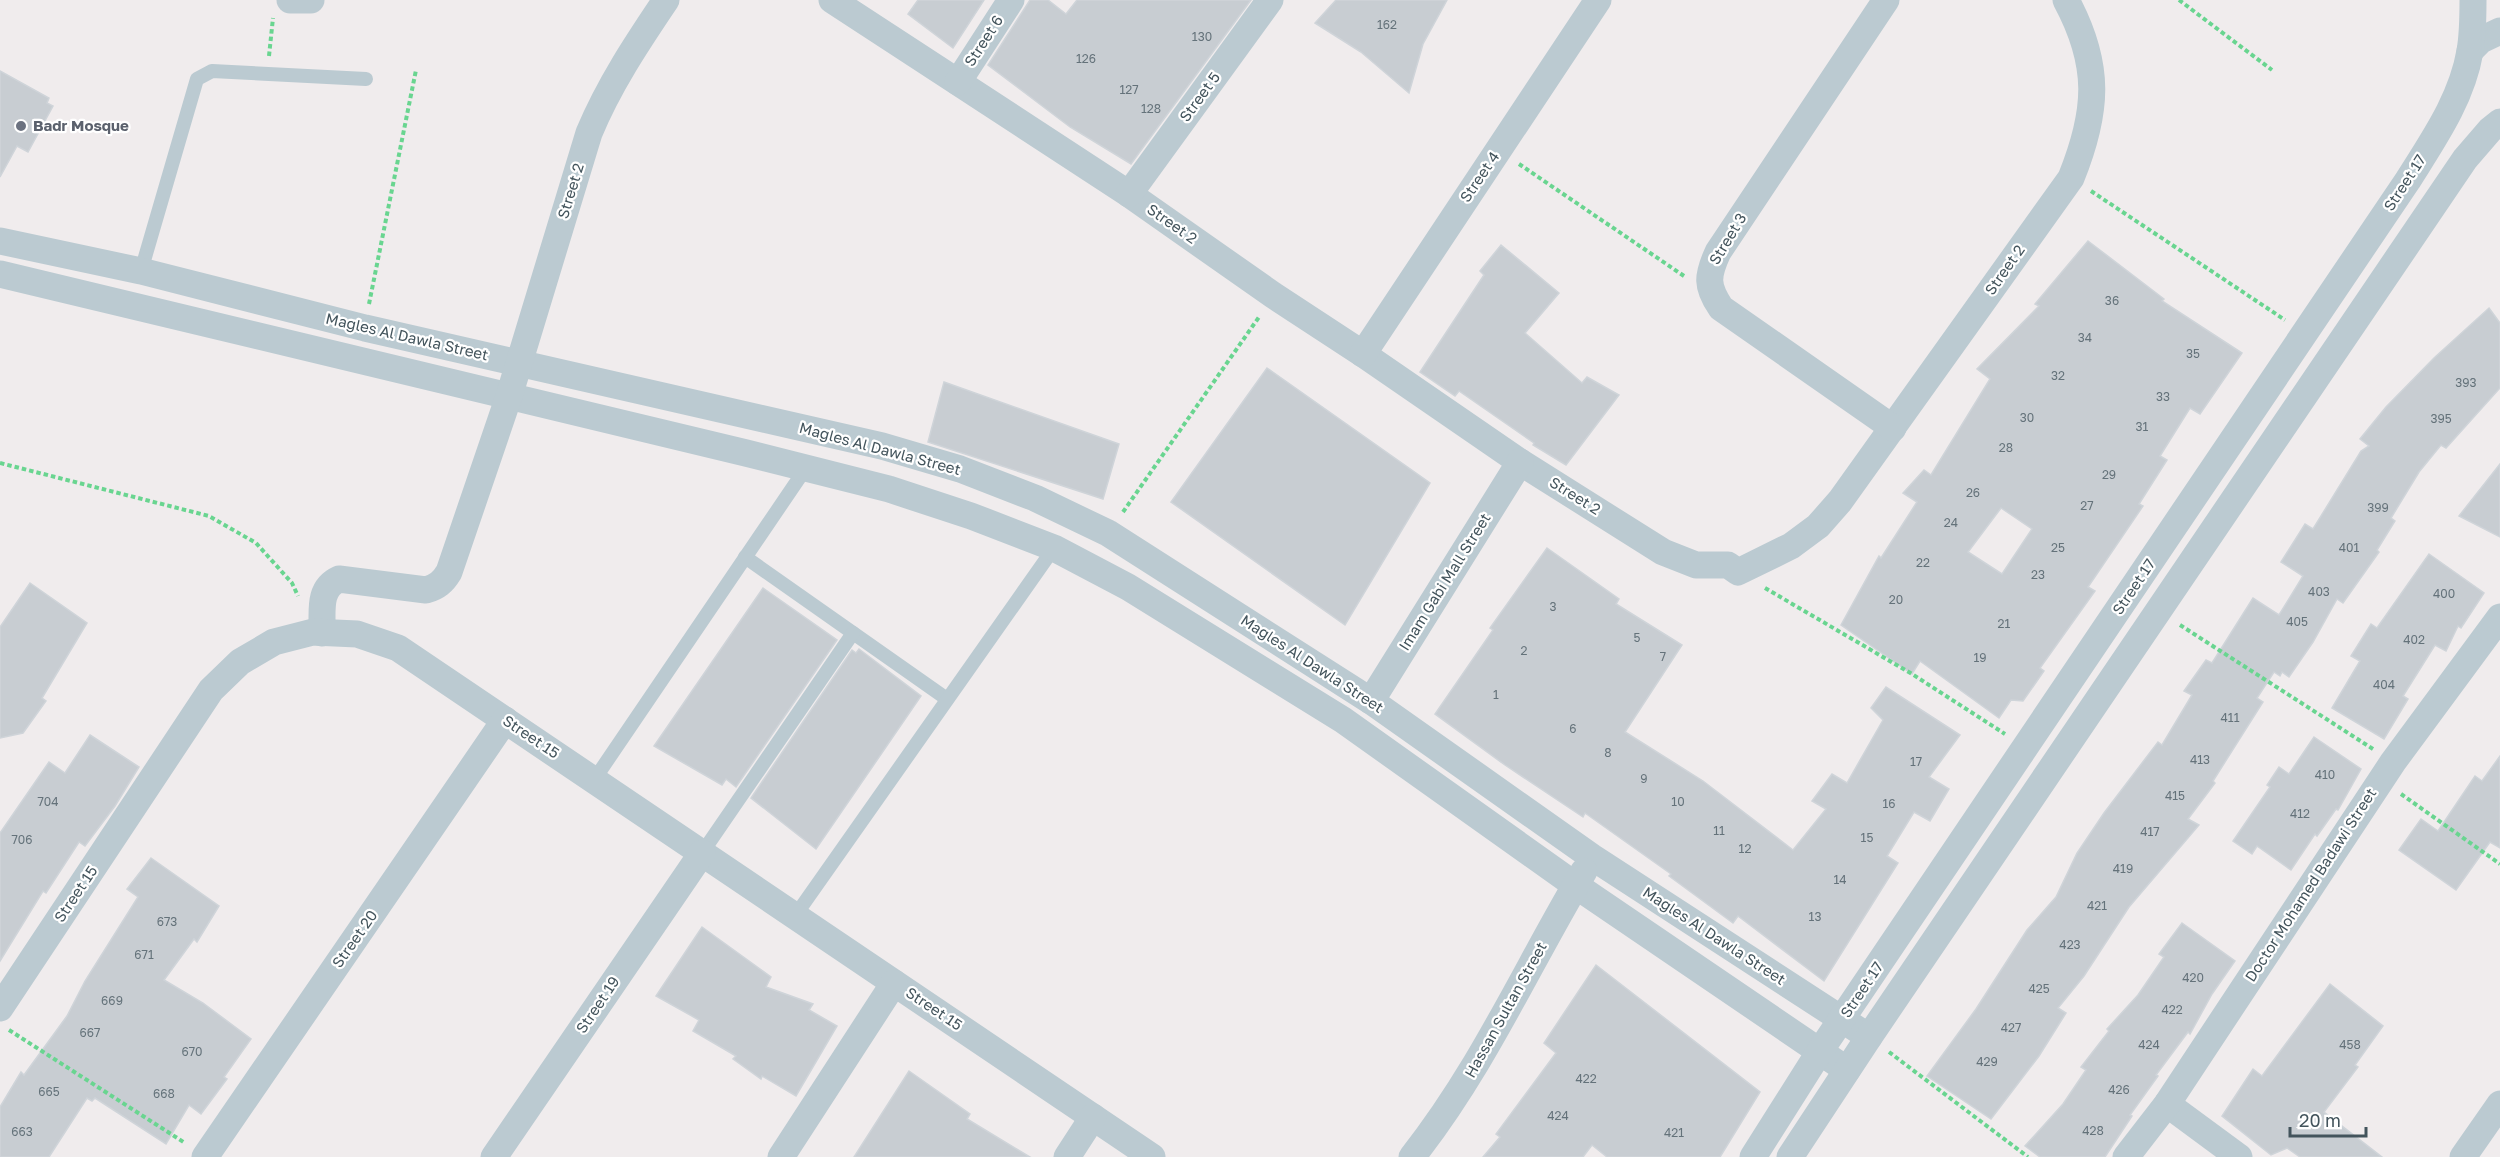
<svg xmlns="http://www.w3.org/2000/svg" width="2500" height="1157" font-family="'Golos Text',sans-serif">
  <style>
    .building { fill: #c8cdd2; stroke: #cfd4d9; stroke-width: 1.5; fill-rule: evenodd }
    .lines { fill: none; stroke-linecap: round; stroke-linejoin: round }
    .path { stroke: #69d590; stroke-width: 4; stroke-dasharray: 4.5 3; stroke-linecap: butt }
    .service { stroke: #bbcad1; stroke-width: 14 }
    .minor { stroke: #bbcad1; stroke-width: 27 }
    .worship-dot { fill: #6b7280; stroke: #fff; stroke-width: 2 }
    .labels { text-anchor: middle; stroke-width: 4.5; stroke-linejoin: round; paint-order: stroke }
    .number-label { font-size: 12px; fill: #64727a }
    .street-label { font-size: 15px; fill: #43545c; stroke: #fff }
    .worship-label { font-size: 15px; font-weight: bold; fill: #5b616d; stroke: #fff; text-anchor: start }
  </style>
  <rect width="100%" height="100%" fill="#f0eced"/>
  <!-- building -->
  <g class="building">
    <path d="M918,0H984L953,48L908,14Z"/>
    <path d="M1030,0H1048L1066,14L1077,0H1251L1131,164L1070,127L988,65Z"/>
    <path d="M1336,0H1447L1423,44L1409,93L1361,52L1315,23Z"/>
    <path d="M0,71L49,98L47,103L53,106L28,152L17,146L0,177Z"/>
    <path d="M2088,241L2164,299L2162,301L2242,353L2200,414L2190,408L2160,456L2167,460L2139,504L2143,506L2088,587L2095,591L2040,668L2044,671L2023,701L2011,700L1999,718L1920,661L1912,674L1841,625L1879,556L1881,558L1917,502L1903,493L1924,470L1931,475L1990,379L1977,369L2039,306L2035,304ZM2001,508L2032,529L2002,574L1968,552Z"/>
    <path d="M1501,245L1559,293L1525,333L1582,383L1587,377L1619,395L1566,465L1533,445L1534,443L1459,391L1455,396L1420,372L1484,275L1480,271Z"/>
    <path d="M2489,308L2500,323V388L2446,448L2441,445L2419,472L2391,518L2395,521L2377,550L2379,552L2343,603L2337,599L2313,642L2289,677L2282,672L2280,676L2274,672L2257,698L2263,702L2213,781L2215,783L2188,819L2199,825L2129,907L2084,976L2058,1008L2066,1013L2039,1056L1991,1119L1927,1076L1976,1009L2027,930L2056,897L2077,853L2104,813L2158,742L2162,745L2192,695L2184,691L2206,660L2212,663L2253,598L2279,615L2303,576L2281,562L2305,524L2313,529L2361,451L2369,446L2360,439L2386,407L2434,358Z"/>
    <path d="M1267,368L1430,483L1345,625L1171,502Z"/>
    <path d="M944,382L1119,444L1103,499L928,442Z"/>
    <path d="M2500,464V537L2459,516Z"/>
    <path d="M1547,548L1619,599L1616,604L1682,645L1625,732L1703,781L1793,850L1826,809L1812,801L1832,774L1847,783L1883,720L1871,708L1886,687L1960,735L1929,777L1949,789L1930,821L1914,812L1887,856L1898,863L1824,981L1738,916L1733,923L1669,876L1671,874L1585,813L1583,817L1505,765L1435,714L1493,630L1490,628Z"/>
    <path d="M2429,554L2484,593L2461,628L2458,626L2446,651L2435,645L2403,696L2408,699L2384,739L2332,708L2360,661L2351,656L2371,624L2377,628Z"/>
    <path d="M30,583L87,623L42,698L46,701L23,733L0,738V627Z"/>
    <path d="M763,588L837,640L736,787L726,779L722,785L654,746Z"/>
    <path d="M859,649L921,696L816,849L751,798L852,650L856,653Z"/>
    <path d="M90,735L139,767L115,806L85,846L79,842L46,893L43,891L0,961V833L49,762L65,773Z"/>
    <path d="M2314,737L2361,769L2338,810L2336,809L2317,836L2315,834L2291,870L2257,846L2252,854L2233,841L2270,787L2267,785L2279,767L2289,774Z"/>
    <path d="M2500,756V848L2490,842L2456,890L2399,850L2421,819L2438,831L2475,776L2482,781Z"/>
    <path d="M151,858L219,906L197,942L194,939L164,980L203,1003L251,1039L224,1077L227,1079L201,1114L189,1105L166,1144L95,1098L92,1101L87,1098L49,1157H0V1107L21,1072L24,1075L67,1016L85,981L138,897L127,889Z"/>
    <path d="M2182,923L2235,961L2212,994L2190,1034L2188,1032L2156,1075L2158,1076L2130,1115L2132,1116L2105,1157H2040L2025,1146L2063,1104L2086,1070L2081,1067L2109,1031L2107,1029L2138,995L2164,957L2159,954Z"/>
    <path d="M702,927L771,977L766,987L813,1004L809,1010L837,1026L796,1096L762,1076L761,1079L733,1059L736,1056L693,1031L699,1020L656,996Z"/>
    <path d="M1596,965L1760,1092L1720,1157H1607L1592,1145L1583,1157H1483L1500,1137L1496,1134L1556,1053L1544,1043Z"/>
    <path d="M2330,984L2383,1026L2355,1065L2358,1067L2324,1112L2382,1157H2300L2287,1148L2271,1155L2222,1116L2253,1069L2262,1076Z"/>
    <path d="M909,1071L970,1114L967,1119L1030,1157H854Z"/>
  </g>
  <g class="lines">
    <!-- path -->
    <g class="path">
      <path d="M2179,0L2272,70"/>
      <path d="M269,56L273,18"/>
      <path d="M1519,164L1684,276"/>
      <path d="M2091,191L2285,320"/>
      <path d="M369,304L416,70"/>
      <path d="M0,463L209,516L256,543L292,583L298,596"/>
      <path d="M1123,512L1259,317"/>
      <path d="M1765,588L1912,674L2005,734"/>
      <path d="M2180,625L2373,749"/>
      <path d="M2401,794L2500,864"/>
      <path d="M9,1030L185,1143"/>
      <path d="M1889,1052L2028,1157"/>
    </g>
    <!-- service -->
    <g class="service">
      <path d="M141,271L197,79L212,71L366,79"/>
      <path d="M745,557L947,699"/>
      <path d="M594,780L806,468"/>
      <path d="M702,853L853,633"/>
      <path d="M795,916L1054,548"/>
    </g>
    <!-- minor -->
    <g class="minor">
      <path d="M290,0H311"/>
      <path d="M832,0L1129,194L1273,295L1363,354L1520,462L1663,552L1696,565H1728L1738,572L1791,546L1818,526L1840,501L2071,178C2098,111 2101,65 2066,0"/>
      <path d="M1886,0L1718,252C1707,276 1706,286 1721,308L1893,428"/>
      <path d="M2470,51L2481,40L2500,31"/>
      <path d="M958,82L1011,0"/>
      <path d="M1129,194L1270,0"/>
      <path d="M0,241L141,271L365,328L882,446L960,469L1035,498L1108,533L1371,701L1592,857L1869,1037"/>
      <path d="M0,274L746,453L889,489L971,516L1054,548L1128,587L1343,720L1575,885L1847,1070"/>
      <path d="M1363,354L1598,0"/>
      <path d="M322,633C323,613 317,589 339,579L426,590C437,587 443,582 449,572L509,396L589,133C609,85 637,43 666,0"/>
      <path d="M1371,701L1520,462"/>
      <path d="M0,1008L211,690L240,662L274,642L313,632L357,634L398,648L1152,1157"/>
      <path d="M2167,1104L2239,1157"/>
      <path d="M205,1157L505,720"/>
      <path d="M494,1157L702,853"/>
      <path d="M781,1157L894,983"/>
      <path d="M1067,1157L1093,1117"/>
      <path d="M1412,1157C1483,1067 1526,968 1584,871"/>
      <path d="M1753,1157L1820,1051L2408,180C2433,140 2462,99 2470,51C2473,34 2473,17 2473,0"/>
      <path d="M1790,1157L1869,1037L2465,159L2490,130L2500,122"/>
      <path d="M2126,1157L2167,1104L2393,762L2500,617"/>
      <path d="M2463,1157L2500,1104"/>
    </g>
  </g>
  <!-- markers -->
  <circle class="worship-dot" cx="21" cy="126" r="6"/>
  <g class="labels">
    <!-- number labels -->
    <g class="number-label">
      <text x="1387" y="29">162</text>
      <text x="1202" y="41">130</text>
      <text x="1086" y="63">126</text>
      <text x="1129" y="94">127</text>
      <text x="1151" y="113">128</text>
      <text x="2112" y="305">36</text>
      <text x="2085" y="342">34</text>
      <text x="2193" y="358">35</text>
      <text x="2058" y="380">32</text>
      <text x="2466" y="387">393</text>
      <text x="2163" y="401">33</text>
      <text x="2027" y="422">30</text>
      <text x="2441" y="423">395</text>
      <text x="2142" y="431">31</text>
      <text x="2006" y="452">28</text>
      <text x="2109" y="479">29</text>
      <text x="1973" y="497">26</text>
      <text x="2087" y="510">27</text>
      <text x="2378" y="512">399</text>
      <text x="1951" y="527">24</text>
      <text x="2058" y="552">25</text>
      <text x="2349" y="552">401</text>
      <text x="1923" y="567">22</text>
      <text x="2038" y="579">23</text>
      <text x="2319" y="596">403</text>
      <text x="2444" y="598">400</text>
      <text x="1896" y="604">20</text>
      <text x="1553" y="611">3</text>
      <text x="2297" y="626">405</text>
      <text x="2004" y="628">21</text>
      <text x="1637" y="642">5</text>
      <text x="2414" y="644">402</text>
      <text x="1524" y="655">2</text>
      <text x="1663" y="661">7</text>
      <text x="1980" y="662">19</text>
      <text x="2384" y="689">404</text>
      <text x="1496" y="699">1</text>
      <text x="2230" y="722">411</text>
      <text x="1573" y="733">6</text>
      <text x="1608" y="757">8</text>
      <text x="2200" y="764">413</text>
      <text x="1916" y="766">17</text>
      <text x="2325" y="779">410</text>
      <text x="1644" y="783">9</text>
      <text x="2175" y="800">415</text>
      <text x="48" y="806">704</text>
      <text x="1678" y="806">10</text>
      <text x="1889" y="808">16</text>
      <text x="2300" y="818">412</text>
      <text x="1719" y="835">11</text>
      <text x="2150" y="836">417</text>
      <text x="1867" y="842">15</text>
      <text x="22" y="844">706</text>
      <text x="1745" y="853">12</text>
      <text x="2123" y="873">419</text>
      <text x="1840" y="884">14</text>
      <text x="2097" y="910">421</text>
      <text x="1815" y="921">13</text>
      <text x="167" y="926">673</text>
      <text x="2070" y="949">423</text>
      <text x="144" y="959">671</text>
      <text x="2193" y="982">420</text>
      <text x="2039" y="993">425</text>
      <text x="112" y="1005">669</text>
      <text x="2172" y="1014">422</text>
      <text x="2011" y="1032">427</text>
      <text x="90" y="1037">667</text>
      <text x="2149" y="1049">424</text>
      <text x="2350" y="1049">458</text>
      <text x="192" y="1056">670</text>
      <text x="1987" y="1066">429</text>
      <text x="1586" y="1083">422</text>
      <text x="2119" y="1094">426</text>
      <text x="49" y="1096">665</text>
      <text x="164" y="1098">668</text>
      <text x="1558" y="1120">424</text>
      <text x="2093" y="1135">428</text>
      <text x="22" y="1136">663</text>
      <text x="1674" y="1137">421</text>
    </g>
    <!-- street labels -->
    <g class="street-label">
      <text transform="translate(984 41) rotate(-57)" y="5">Street 6</text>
      <text transform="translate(1200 97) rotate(-54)" y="5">Street 5</text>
      <text transform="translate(1480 177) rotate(-56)" y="5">Street 4</text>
      <text transform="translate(2405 183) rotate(-57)" y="5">Street 17</text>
      <text transform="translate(571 191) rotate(-73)" y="5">Street 2</text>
      <text transform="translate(1172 224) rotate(35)" y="5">Street 2</text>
      <text transform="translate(1728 239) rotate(-59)" y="5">Street 3</text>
      <text transform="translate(2005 270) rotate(-55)" y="5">Street 2</text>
      <text transform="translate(407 337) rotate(13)" y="5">Magles Al Dawla Street</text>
      <text transform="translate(880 449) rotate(15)" y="5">Magles Al Dawla Street</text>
      <text transform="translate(1575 496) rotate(32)" y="5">Street 2</text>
      <text transform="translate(1445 582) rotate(-58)" y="5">Imam Gabi Mall Street</text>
      <text transform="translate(2134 587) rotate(-56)" y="5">Street 17</text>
      <text transform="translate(1312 664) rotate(33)" y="5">Magles Al Dawla Street</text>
      <text transform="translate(531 737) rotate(34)" y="5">Street 15</text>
      <text transform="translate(2311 885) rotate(-57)" y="5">Doctor Mohamed Badawi Street</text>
      <text transform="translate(76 894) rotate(-56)" y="5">Street 15</text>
      <text transform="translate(1714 936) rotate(33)" y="5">Magles Al Dawla Street</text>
      <text transform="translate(355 939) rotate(-55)" y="5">Street 20</text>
      <text transform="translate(1862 990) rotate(-56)" y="5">Street 17</text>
      <text transform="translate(598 1005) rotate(-56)" y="5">Street 19</text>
      <text transform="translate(934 1009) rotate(34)" y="5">Street 15</text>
      <text transform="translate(1506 1010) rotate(-61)" y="5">Hassan Sultan Street</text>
    </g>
    <!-- worship labels -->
    <g class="worship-label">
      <text x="33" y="131">Badr Mosque</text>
    </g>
  </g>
  <!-- scale -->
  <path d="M2290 1127v9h76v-9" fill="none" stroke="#43545c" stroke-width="3"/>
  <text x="2299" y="1127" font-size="18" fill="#43545c" stroke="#ffffff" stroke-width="4.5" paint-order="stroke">20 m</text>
</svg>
